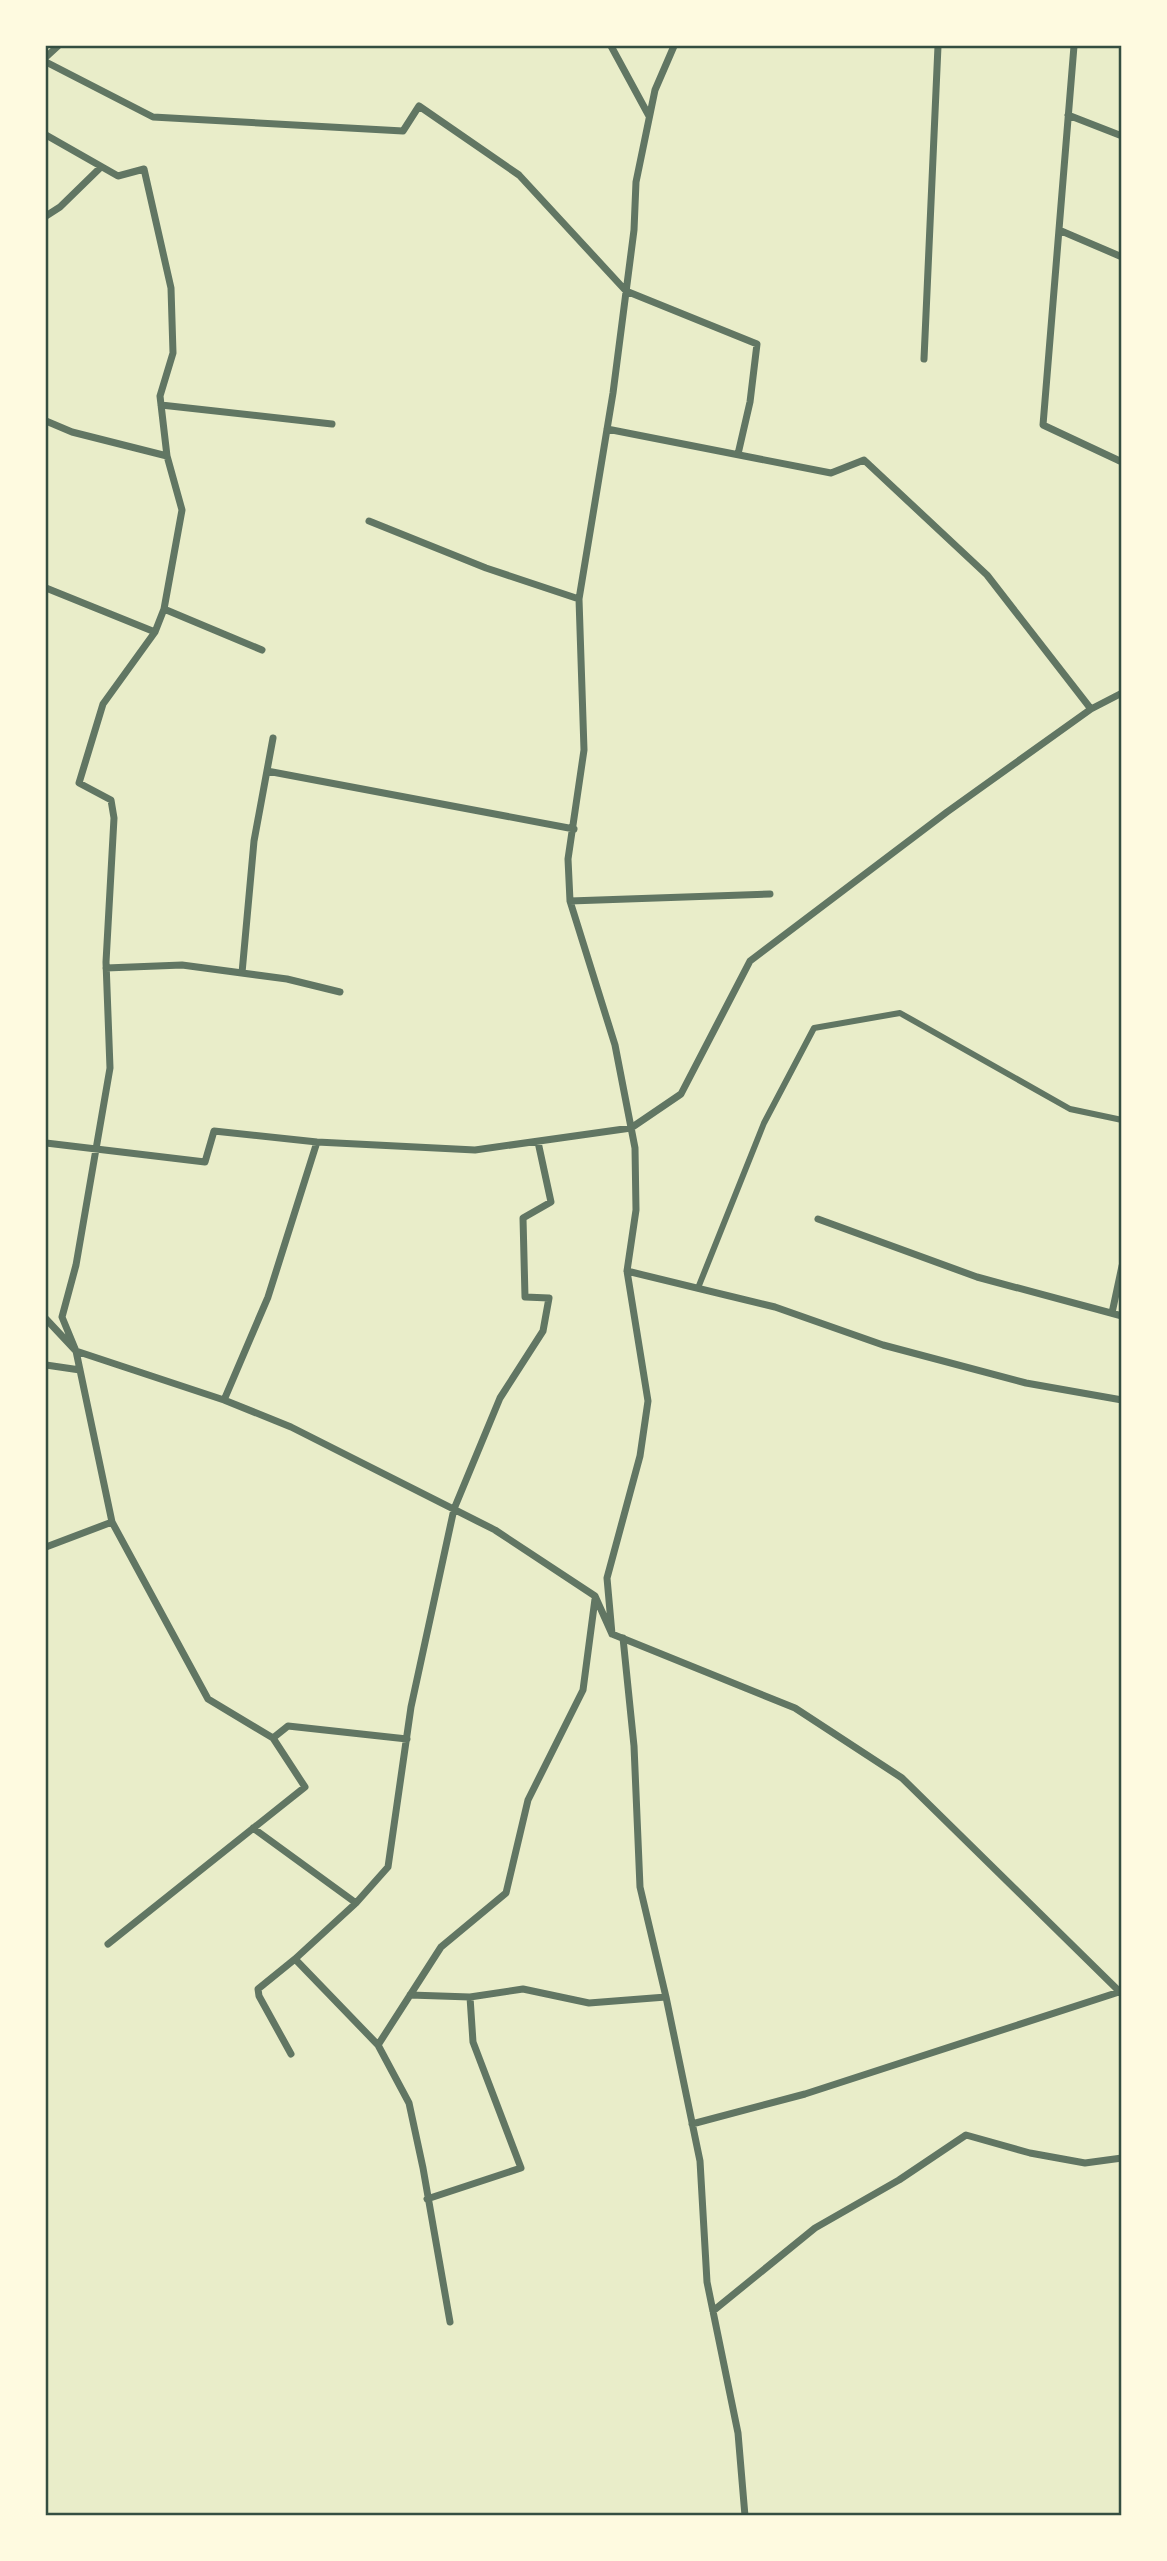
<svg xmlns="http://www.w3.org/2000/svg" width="1167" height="2561" font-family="'IBM Plex Sans',sans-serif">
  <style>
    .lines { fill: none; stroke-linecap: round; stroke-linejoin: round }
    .pedestrian { stroke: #617663; stroke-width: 6 }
    .minor { stroke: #617663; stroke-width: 7 }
    .neatline { fill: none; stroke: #344e41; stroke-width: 2.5 }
  </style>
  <rect width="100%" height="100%" fill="#e9edc9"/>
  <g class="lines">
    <!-- pedestrian -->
    <path class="pedestrian" d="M 698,1288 L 764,1123 L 814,1028 L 900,1013 L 1070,1109 L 1122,1120"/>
    <!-- minor -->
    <path class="minor" d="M 611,46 L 649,116
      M 1074,46 L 1043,425 L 1122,462
      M 46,57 L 58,46
      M 46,62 L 153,117 L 403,131 L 419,106 L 519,175 L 626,291 L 757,344 L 750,402 L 738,454
      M 1068,115 L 1122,136
      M 46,135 L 118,176 L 144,169 L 171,288 L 173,353 L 160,396 L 167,456 L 182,510 L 164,609 L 155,632
      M 46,216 L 60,207 L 101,167
      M 1059,230 L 1122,257
      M 924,359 L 938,46
      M 161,405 L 332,424
      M 46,421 L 72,432 L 167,456
      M 607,429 L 831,473 L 864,460 L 987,575 L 1091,709 L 1122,693
      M 369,521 L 486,568 L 579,599
      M 46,588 L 155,632 L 103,704 L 79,783 L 111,800 L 114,818 L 106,962 L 110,1068 L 76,1265 L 62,1317 L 76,1351 L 112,1522 L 46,1547
      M 164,609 L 262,650
      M 267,771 L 574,829
      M 570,901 L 770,894
      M 106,968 L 182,965 L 287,979 L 340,992
      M 242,973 L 254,841 L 273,738
      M 46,1143 L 205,1162 L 214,1131 L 317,1142 L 475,1150 L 631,1128 L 681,1094 L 750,961 L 947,812 L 1091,709
      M 818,1219 L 977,1277 L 1122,1316
      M 627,1271 L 775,1307 L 883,1345 L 1026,1383 L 1122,1400
      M 1112,1313 L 1122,1266
      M 46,1319 L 76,1351 L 224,1400 L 291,1427 L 495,1530 L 595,1596 L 612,1634 L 795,1708 L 902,1778 L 1122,1994
      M 46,1365 L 80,1370
      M 224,1400 L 268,1297 L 317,1142
      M 612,1634 L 607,1578 L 640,1456 L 648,1401 L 627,1271 L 636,1210 L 635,1148 L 615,1045 L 570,901 L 568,859 L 584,750 L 579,599 L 613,393 L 634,230 L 636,182 L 655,90 L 674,46
      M 623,1638 L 634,1746 L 640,1887 L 666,1997
      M 273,1738 L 288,1726 L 407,1739
      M 253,1828 L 356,1903
      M 108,1944 L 305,1787 L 273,1738 L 208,1699 L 112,1522
      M 410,1995 L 470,1997 L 523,1989 L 589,2003 L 666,1997 L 700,2161 L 707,2282 L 738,2433 L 745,2516
      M 378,2045 L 295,1959 L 356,1903 L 388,1867 L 411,1707 L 454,1509 L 500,1398 L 543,1331 L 549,1298 L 525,1297 L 523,1218 L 551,1202 L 538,1142
      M 291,2054 L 259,1996 L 258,1989 L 295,1959
      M 692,2124 L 805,2094 L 1119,1992
      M 427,2199 L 521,2168 L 473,2042 L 470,1997
      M 713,2311 L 815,2228 L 899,2180 L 966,2135 L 1030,2153 L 1085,2163 L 1122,2158
      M 450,2322 L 423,2168 L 409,2103 L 378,2045 L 441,1947 L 506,1893 L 528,1800 L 583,1690 L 595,1599"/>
  </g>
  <!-- border -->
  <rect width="1167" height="2561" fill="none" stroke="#fefae0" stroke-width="94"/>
  <rect x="47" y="47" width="1073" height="2467" class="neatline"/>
</svg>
